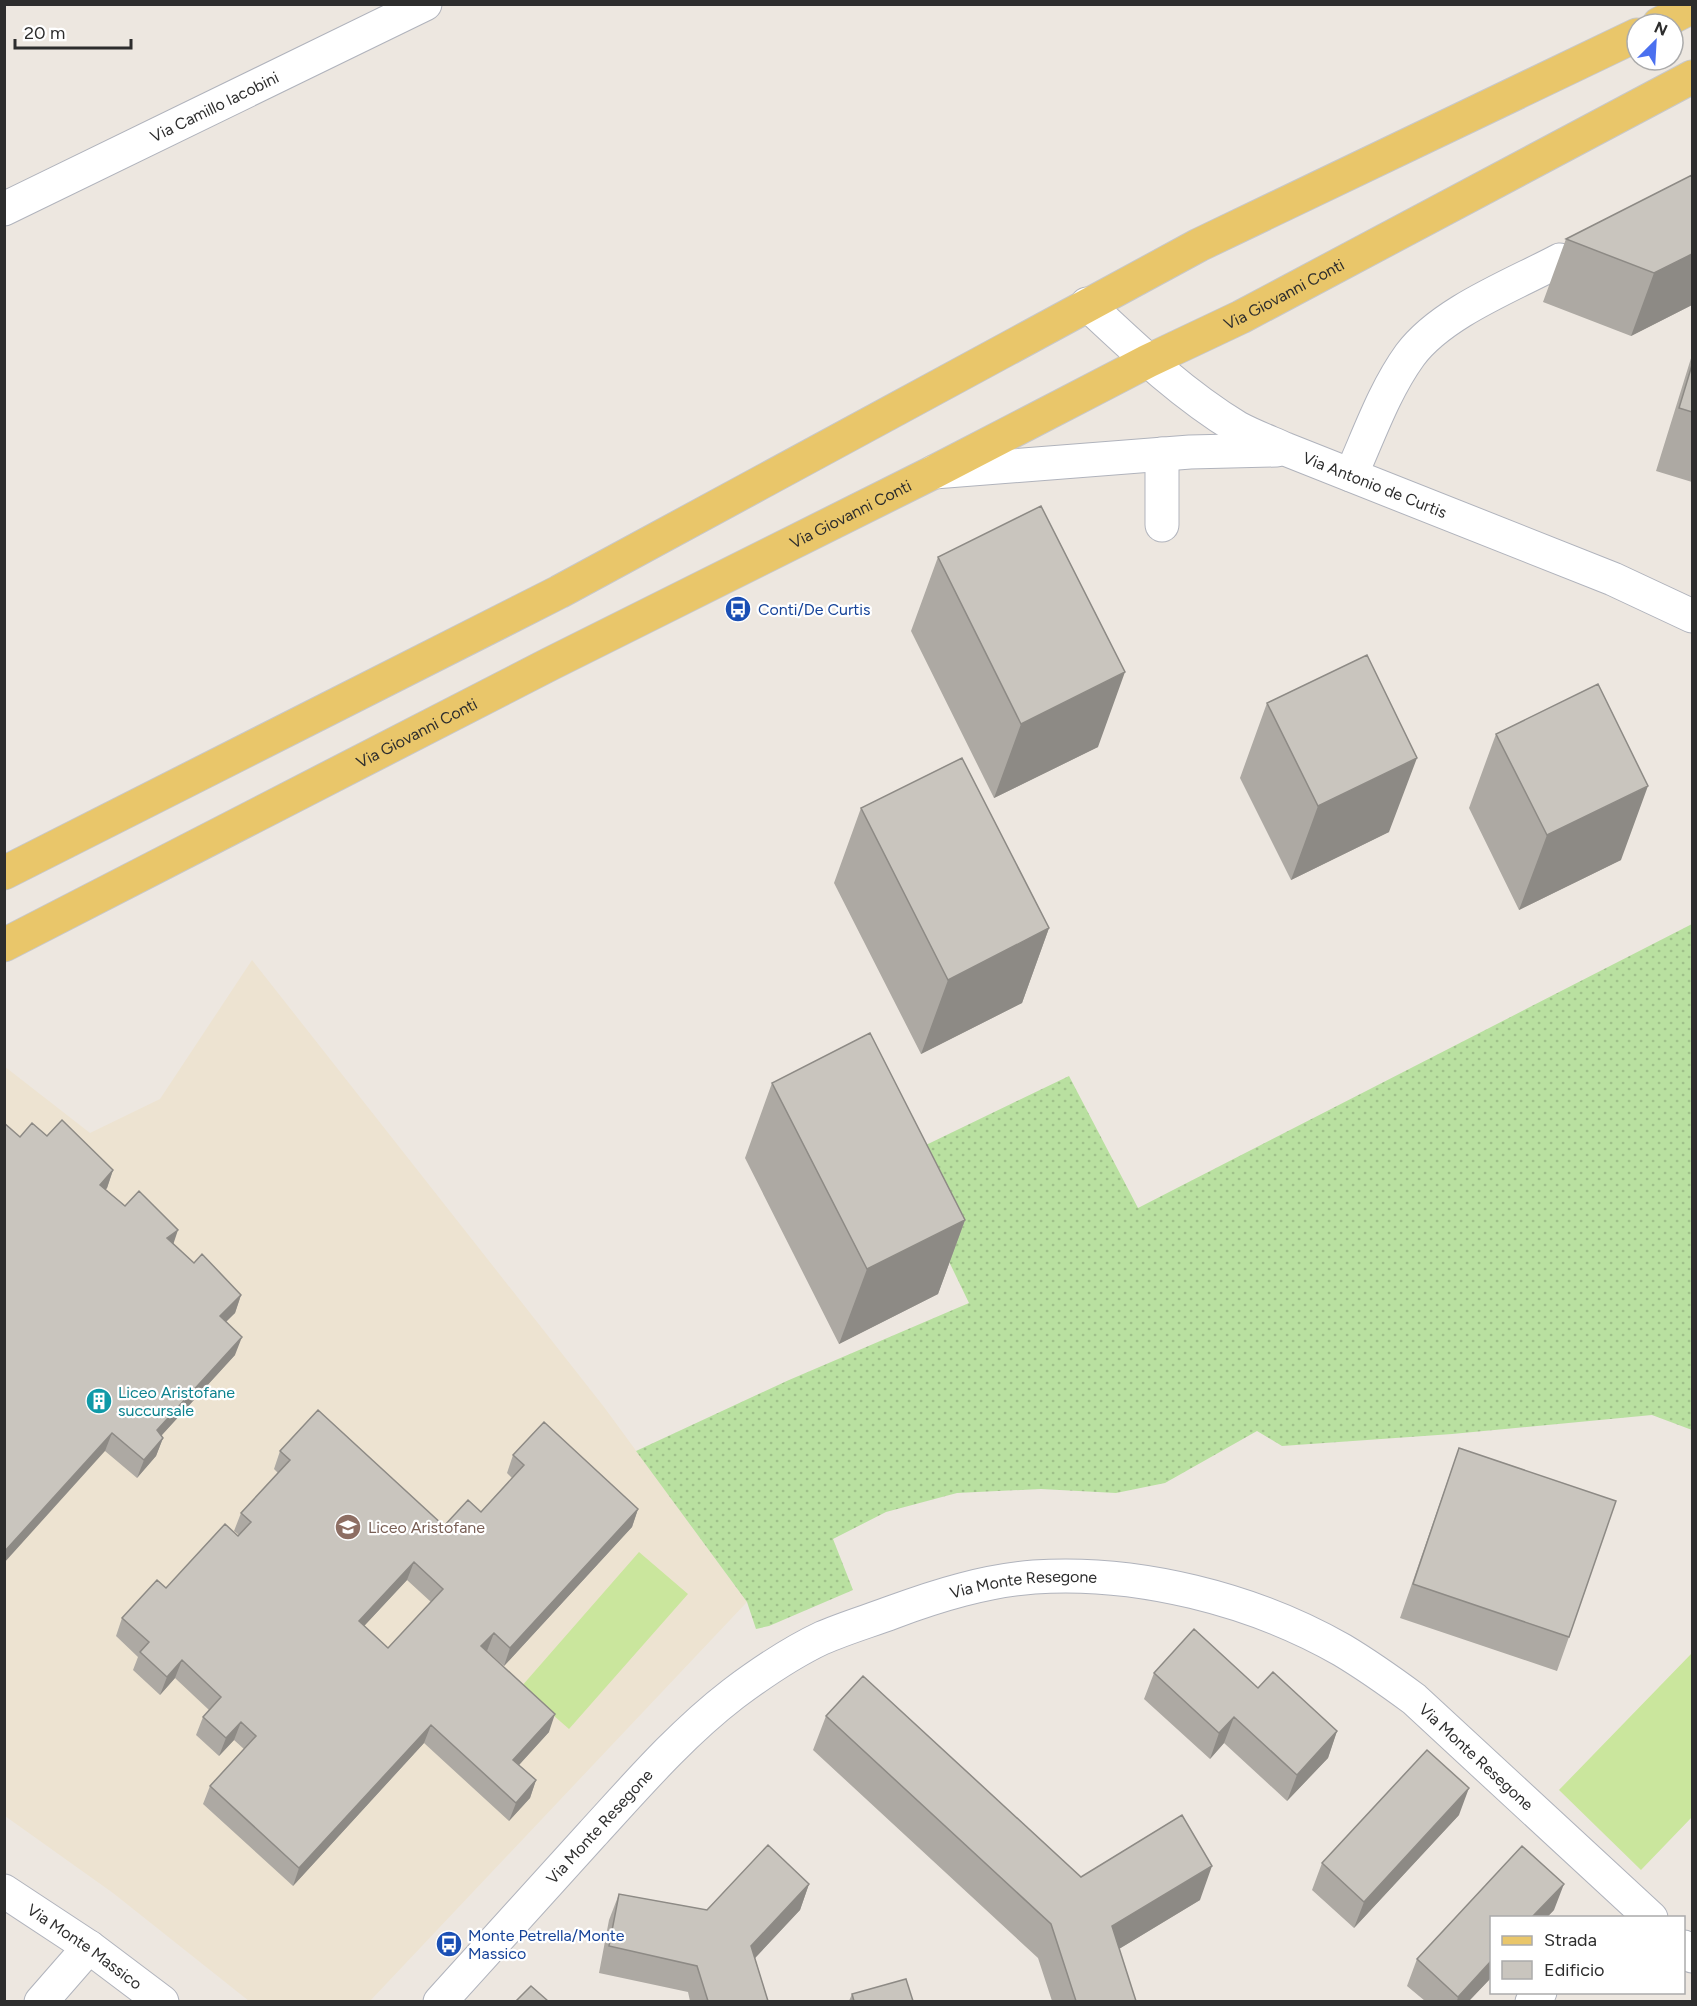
<svg xmlns="http://www.w3.org/2000/svg" width="1697" height="2006" font-family="Figtree,sans-serif">
  <style>
    .education { fill: #ede3d1 }
    .grass { fill: url(#grass-dots) }
    .pitch { fill: #cae69d }
    .lines { fill: none; stroke-linecap: round; stroke-linejoin: round }
    .minor-casing { stroke: #b0b3bc; stroke-width: 35 }
    .major-casing { stroke: #c8c8c8; stroke-width: 35 }
    .minor { stroke: #fff; stroke-width: 33 }
    .major { stroke: #e9c66a; stroke-width: 33 }
    .wall { fill: #ada9a3; fill-rule: evenodd }
    .shaded-wall { fill: #8d8a85 }
    .building { fill: #c9c5be; stroke: #8d8a85; stroke-width: 1.5; fill-rule: evenodd }
    .labels { text-anchor: middle; stroke-width: 4.5; stroke-linejoin: round; paint-order: stroke }
    .street-label { font-size: 16px; fill: #2d2d2d; stroke: #fff }
    .transit-label { font-size: 16px; fill: #164399; stroke: #fff; text-anchor: start }
    .culture-label { font-size: 16px; fill: #0d838f; stroke: #fff; text-anchor: start }
    .education-label { font-size: 16px; fill: #785e54; stroke: #fff; text-anchor: start }
  </style>
  <defs>
    <pattern id="grass-dots" width="8" height="8" patternUnits="userSpaceOnUse" patternTransform="scale(1.5)"><rect width="8" height="8" fill="#b9e0a0"/><path d="M2 2h.1M6 6h.1" fill="none" stroke="#9fc08a" stroke-width="1.8" stroke-linecap="round"/></pattern>
  </defs>
  <rect width="100%" height="100%" fill="#ede7e0"/>
  <!-- education -->
  <path class="education" d="M 252,960 L 604,1407 L 747,1602 L 370,2001 L 249,2001 L 113,1893 L 5,1816 L 4,1066 L 90,1133 L 160,1099 Z"/>
  <!-- grass -->
  <path class="grass" d="M 1692,924 L 1692,1430 L 1652,1415 L 1452,1434 L 1282,1446 L 1257,1431 L 1165,1483 L 1116,1493 L 1041,1489 L 957,1493 L 886,1512 L 833,1539 L 853,1590 L 769,1626 L 756,1629 L 747,1602 L 636,1451 L 789,1380 L 969,1303 L 899,1158 L 1069,1076 L 1138,1208 Z"/>
  <!-- pitch -->
  <path class="pitch" d="M 639,1552 L 688,1594 L 569,1729 L 521,1687 Z
    M 1692,1653 L 1692,1817 L 1641,1870 L 1559,1790 Z"/>
  <g class="lines">
    <defs>
      <g id="minor">
        <path id="s1" d="M 4,209 L 425,4"/>
        <path id="s2" d="M 1087,304 C 1135,349 1182,394 1238,428 C 1253,436 1269,442 1285,449 L 1613,579 L 1692,616"/>
        <path d="M 1162,454 L 1162,525"/>
        <path d="M 934,472 L 1190,452 L 1277,450"/>
        <path d="M 1351,475 C 1369,435 1384,391 1410,355 C 1442,312 1513,285 1560,260"/>
        <path id="s3" d="M 4,1891 L 89,1947 L 162,2002"/>
        <path d="M 1684,1947 L 1692,1956"/>
        <path d="M 41,2002 L 89,1947"/>
        <path id="s4" d="M 440,2002 C 491,1945 542,1889 593,1833 C 637,1785 681,1734 733,1694 C 761,1673 790,1653 822,1638 C 845,1628 869,1621 893,1612 C 939,1595 985,1581 1034,1577 C 1137,1570 1253,1599 1342,1650 C 1367,1665 1391,1682 1414,1699 L 1651,1918"/>
        <path d="M 1532,2002 L 1540,1992"/>
      </g>
      <g id="major">
        <path d="M 1659,24 L 1692,7"/>
        <path d="M 4,873 L 559,592 L 1199,245 L 1637,35"/>
        <path id="s5" d="M 4,945 L 550,664 L 934,472 L 1148,361 L 1241,317 L 1692,77"/>
      </g>
    </defs>
    <!-- minor casing -->
    <use href="#minor" class="minor-casing"/>
    <!-- major casing -->
    <use href="#major" class="major-casing"/>
    <!-- minor -->
    <use href="#minor" class="minor"/>
    <!-- major -->
    <use href="#major" class="major"/>
  </g>
  <!-- wall -->
  <path class="wall" d="M 1692,175 L 1692,305 L 1631,336 L 1543,302 L 1566,239 Z
    M 1692,355 L 1692,482 L 1656,471 Z
    M 938,557 L 1098,747 L 994,798 L 911,631 Z
    M 1267,703 L 1389,832 L 1291,880 L 1240,778 Z
    M 1496,734 L 1621,860 L 1519,910 L 1469,808 Z
    M 861,808 L 1049,928 L 1022,1003 L 921,1054 L 834,883 Z
    M 772,1083 L 965,1220 L 938,1294 L 839,1344 L 745,1158 Z
    M 47,1136 L 113,1170 L 107,1188 L 105,1190 L 173,1244 L 194,1263 L 241,1295 L 235,1313 L 226,1322 L 235,1355 L 161,1436 L 163,1438 L 156,1456 L 137,1478 L 105,1451 L 20,1137 Z
    M 1459,1448 L 1569,1637 L 1557,1671 L 1400,1618 Z
    M 280,1451 L 444,1526 L 481,1512 L 512,1478 L 507,1473 L 513,1455 L 638,1509 L 632,1527 L 504,1666 L 487,1651 L 549,1732 L 519,1765 L 536,1780 L 530,1798 L 509,1821 L 424,1743 L 293,1886 L 203,1804 L 210,1786 L 244,1749 L 234,1740 L 219,1756 L 196,1735 L 203,1717 L 209,1710 L 175,1678 L 160,1695 L 133,1670 L 138,1657 L 116,1636 L 122,1618 L 166,1588 L 238,1536 L 239,1535 L 234,1531 L 241,1513 L 278,1473 L 274,1469 ZM 407,1580 L 431,1602 L 388,1648 L 364,1626 Z
    M 1154,1673 L 1258,1688 L 1337,1731 L 1328,1758 L 1287,1801 L 1224,1743 L 1210,1759 L 1144,1699 Z
    M 826,1716 L 1081,1877 L 1200,1900 L 1119,1949 L 1136,2001 L 1052,2001 L 1038,1958 L 813,1750 Z
    M 1459,1815 L 1354,1928 L 1312,1890 L 1322,1863 Z
    M 809,1884 L 800,1910 L 755,1958 L 768,2001 L 690,2001 L 688,1992 L 599,1973 L 609,1920 L 619,1894 L 707,1910 Z
    M 1554,1910 L 1469,2001 L 1425,2001 L 1407,1986 L 1417,1959 Z
    M 852,1994 L 913,2001 L 849,2001 Z"/>
  <!-- shaded-wall -->
  <path class="shaded-wall" d="M 1692,254 L 1692,305 L 1631,336 L 1654,273 Z
    M 1125,672 L 1098,747 L 994,798 L 1021,724 Z
    M 1417,758 L 1389,832 L 1291,880 L 1318,806 Z
    M 1648,786 L 1621,860 L 1519,910 L 1547,835 Z
    M 1049,928 L 1022,1003 L 921,1054 L 948,980 Z
    M 113,1170 L 107,1188 L 93,1203 L 100,1185 Z
    M 965,1220 L 938,1294 L 839,1344 L 867,1269 Z
    M 178,1230 L 172,1248 L 167,1238 Z
    M 241,1295 L 235,1313 L 213,1334 L 220,1316 Z
    M 242,1337 L 235,1355 L 150,1448 L 157,1430 Z
    M 112,1433 L 105,1451 L 4,1563 L 4,1552 Z
    M 163,1438 L 156,1456 L 137,1478 L 144,1460 Z
    M 638,1509 L 632,1527 L 504,1666 L 510,1648 Z
    M 414,1562 L 407,1580 L 352,1639 L 359,1621 Z
    M 494,1633 L 487,1651 L 475,1664 L 481,1646 Z
    M 182,1660 L 175,1678 L 160,1695 L 167,1677 Z
    M 555,1714 L 549,1732 L 507,1778 L 513,1760 Z
    M 1234,1717 L 1224,1743 L 1210,1759 L 1219,1733 Z
    M 241,1722 L 234,1740 L 219,1756 L 226,1738 Z
    M 431,1725 L 424,1743 L 293,1886 L 299,1868 Z
    M 1337,1731 L 1328,1758 L 1287,1801 L 1297,1775 Z
    M 536,1780 L 530,1798 L 509,1821 L 516,1803 Z
    M 1469,1788 L 1459,1815 L 1354,1928 L 1364,1902 Z
    M 1212,1866 L 1200,1900 L 1099,1961 L 1112,1926 Z
    M 809,1884 L 800,1910 L 741,1973 L 751,1946 Z
    M 1564,1884 L 1554,1910 L 1547,1917 L 1532,1917 Z
    M 1491,1961 L 1491,1978 L 1469,2001 L 1457,2001 L 1458,1997 Z"/>
  <!-- building -->
  <path class="building" d="M 1692,175 L 1692,254 L 1654,273 L 1566,239 Z
    M 1692,365 L 1692,412 L 1679,408 Z
    M 1041,506 L 1125,672 L 1021,724 L 938,557 Z
    M 1367,655 L 1417,758 L 1318,806 L 1267,703 Z
    M 1598,684 L 1648,786 L 1547,835 L 1496,734 Z
    M 962,758 L 1049,928 L 948,980 L 861,808 Z
    M 870,1033 L 965,1220 L 867,1269 L 772,1083 Z
    M 62,1120 L 113,1170 L 100,1185 L 125,1206 L 139,1191 L 178,1230 L 167,1238 L 194,1263 L 202,1254 L 241,1295 L 220,1316 L 242,1337 L 157,1430 L 163,1438 L 144,1460 L 112,1433 L 4,1552 L 4,1123 L 20,1137 L 32,1123 L 47,1136 Z
    M 318,1410 L 444,1526 L 468,1500 L 481,1512 L 524,1465 L 513,1455 L 544,1422 L 638,1509 L 510,1648 L 494,1633 L 481,1646 L 555,1714 L 513,1760 L 536,1780 L 516,1803 L 431,1725 L 299,1868 L 210,1786 L 256,1736 L 241,1722 L 226,1738 L 203,1717 L 221,1697 L 182,1660 L 167,1677 L 140,1652 L 149,1642 L 122,1618 L 157,1580 L 166,1588 L 225,1524 L 238,1536 L 251,1522 L 241,1513 L 290,1460 L 280,1451 ZM 414,1562 L 443,1589 L 388,1648 L 359,1621 Z
    M 1459,1448 L 1616,1501 L 1569,1637 L 1413,1584 Z
    M 1194,1629 L 1258,1688 L 1273,1672 L 1337,1731 L 1297,1775 L 1234,1717 L 1219,1733 L 1154,1673 Z
    M 863,1676 L 1081,1877 L 1182,1815 L 1212,1866 L 1112,1926 L 1136,2001 L 1076,2001 L 1051,1924 L 826,1716 Z
    M 1427,1750 L 1469,1788 L 1364,1902 L 1322,1863 Z
    M 768,1845 L 809,1884 L 751,1946 L 768,2001 L 708,2001 L 697,1966 L 609,1946 L 619,1894 L 707,1910 Z
    M 1522,1846 L 1564,1884 L 1532,1917 L 1491,1917 L 1491,1961 L 1458,1997 L 1417,1959 Z
    M 906,1979 L 913,2001 L 854,2001 L 852,1994 Z
    M 531,1986 L 548,2001 L 516,2001 Z"/>
  <!-- icons -->
  <defs>
    <symbol id="bus-disc" viewBox="-11 -11 22 22"><circle r="9.5" fill="#1a4fb4" stroke="#fff"/><path d="M-5-6H5V4H4V6H2V4H-2V6H-4V4H-5ZM-3.5-4V0h7V-4ZM-3.5 1.2v1.5H-2V1.2ZM2 1.2v1.5H3.5V1.2Z" fill="#fff"/></symbol>
    <symbol id="building-disc" viewBox="-11 -11 22 22"><circle r="9.5" fill="#0f9aa8" stroke="#fff"/><path d="M-4-6H4V6H1V3H-1V6H-4ZM-2.5-4.3h1.7v1.8h-1.7ZM.8-4.3h1.7v1.8H.8ZM-2.5-1h1.7V.8h-1.7ZM.8-1h1.7V.8H.8Z" fill="#fff"/></symbol>
    <symbol id="school-disc" viewBox="-11 -11 22 22"><circle r="9.5" fill="#8d6e63" stroke="#fff"/><path d="M0-5L7-2L0 1L-7-2ZM-4 1L0 2.5L4 1V4Q0 6-4 4Z" fill="#fff"/></symbol>
  </defs>
  <g fill-rule="evenodd">
    <use href="#bus-disc" x="723" y="594" width="30" height="30"/>
    <use href="#building-disc" x="84" y="1386" width="30" height="30"/>
    <use href="#school-disc" x="333" y="1512" width="30" height="30"/>
    <use href="#bus-disc" x="434" y="1929" width="30" height="30"/>
  </g>
  <g class="labels">
    <!-- street labels -->
    <g class="street-label">
      <text dy="6" stroke="none"><textPath href="#s1" startOffset="234">Via Camillo Iacobini</textPath></text>
      <text dy="6" stroke="none"><textPath href="#s5" startOffset="1436">Via Giovanni Conti</textPath></text>
      <text dy="6" stroke="none"><textPath href="#s2" startOffset="344">Via Antonio de Curtis</textPath></text>
      <text dy="6" stroke="none"><textPath href="#s5" startOffset="950">Via Giovanni Conti</textPath></text>
      <text dy="6" stroke="none"><textPath href="#s5" startOffset="464">Via Giovanni Conti</textPath></text>
      <text dy="6" stroke="none"><textPath href="#s4" startOffset="741">Via Monte Resegone</textPath></text>
      <text dy="6" stroke="none"><textPath href="#s4" startOffset="1245">Via Monte Resegone</textPath></text>
      <text dy="6" stroke="none"><textPath href="#s4" startOffset="237">Via Monte Resegone</textPath></text>
      <text dy="6" stroke="none"><textPath href="#s3" startOffset="98">Via Monte Massico</textPath></text>
    </g>
    <!-- transit labels -->
    <g class="transit-label">
      <text x="758" y="615">Conti/De Curtis</text>
      <text x="468" y="1941">Monte Petrella/Monte<tspan x="468" dy="18">Massico</tspan></text>
    </g>
    <!-- culture labels -->
    <g class="culture-label">
      <text x="118" y="1398">Liceo Aristofane<tspan x="118" dy="18">succursale</tspan></text>
    </g>
    <!-- education labels -->
    <g class="education-label">
      <text x="368" y="1533">Liceo Aristofane</text>
    </g>
  </g>
  <!-- border -->
  <rect width="1697" height="2006" fill="none" stroke="#2d2d2d" stroke-width="12"/>
  <!-- legend -->
  <rect x="1490" y="1916" width="195" height="78" fill="#ffffff" stroke="#ababab" stroke-width="1.5"/>
  <rect x="1502" y="1936" width="30" height="9" fill="#e9c66a" stroke="#ababab" stroke-width="1.5"/>
  <text x="1544" y="1946" font-size="18" fill="#2d2d2d">Strada</text>
  <rect x="1502" y="1961" width="30" height="18" fill="#c9c5be" stroke="#ababab" stroke-width="1.5"/>
  <text x="1544" y="1976" font-size="18" fill="#2d2d2d">Edificio</text>
  <!-- north arrow -->
  <g transform="translate(1655 42) rotate(24)"><circle r="28" fill="#ffffff" stroke="#ababab" stroke-width="1.5"/>
  <path d="M0-4.5L10 22L0 15L-10 22Z" fill="#4b70ef"/>
  <text y="-9" font-size="16" font-weight="bold" text-anchor="middle" fill="#2d2d2d">N</text>
  </g>
  <!-- scale -->
  <path d="M15 39v9h116v-9" fill="none" stroke="#2d2d2d" stroke-width="3"/>
  <text x="24" y="39" font-size="18" fill="#2d2d2d" stroke="#ffffff" stroke-width="4.5" paint-order="stroke">20 m</text>
</svg>
